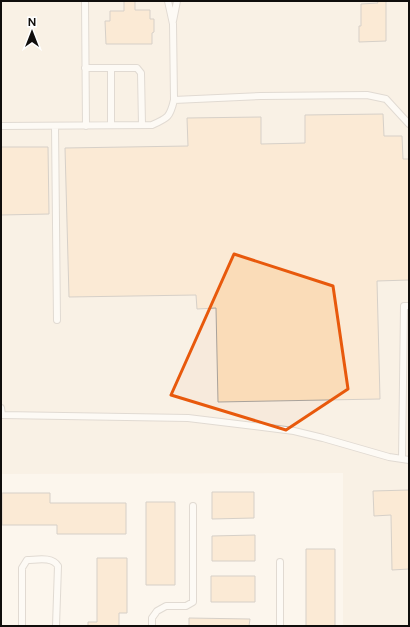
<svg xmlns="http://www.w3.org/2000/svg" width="410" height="627" font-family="Figtree,sans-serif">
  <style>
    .built { fill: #f7eadc }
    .building { fill: #fadcb8; stroke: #a9a29b }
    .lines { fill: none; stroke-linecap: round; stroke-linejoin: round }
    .service-casing { stroke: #c0b9b2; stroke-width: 8 }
    .service { stroke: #fff; stroke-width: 6 }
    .marked { fill: none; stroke: #e8590c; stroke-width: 3; stroke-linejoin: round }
  </style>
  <rect width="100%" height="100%" fill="#fcf5ed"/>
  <!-- built -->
  <path class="built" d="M 1,1 L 409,1 L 409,626 L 343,626 L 343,473 L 1,474 Z"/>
  <!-- building -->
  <path class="building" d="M 124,1 L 135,1 L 135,10 L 150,10 L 150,19 L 154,19 L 154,32 L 152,33 L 152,44 L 106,44 L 105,21 L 110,21 L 110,11 L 124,11 Z
    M 377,1 L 386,1 L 386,41 L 359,42 L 359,26 L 361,26 L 361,4 L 378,3 Z
    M 383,114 L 384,136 L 402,136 L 403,159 L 409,159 L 409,280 L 377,281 L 380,399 L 218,402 L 216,308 L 197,309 L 196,295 L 69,297 L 65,148 L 188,146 L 187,118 L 261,117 L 261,144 L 305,143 L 305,115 Z
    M 1,147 L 48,147 L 49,214 L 1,215 Z
    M 409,490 L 409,569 L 392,570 L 391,515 L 374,516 L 373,491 Z
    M 212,492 L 254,492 L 254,518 L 212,519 Z
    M 2,493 L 50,493 L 50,503 L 126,503 L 126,534 L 57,534 L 57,525 L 2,525 Z
    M 146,502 L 175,502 L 175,585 L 146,585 Z
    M 255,535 L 255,561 L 212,561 L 212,536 Z
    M 306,549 L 335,549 L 335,626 L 306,626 Z
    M 97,558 L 127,558 L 127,613 L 119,613 L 119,626 L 88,626 L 88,622 L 97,622 Z
    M 211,576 L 255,576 L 255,602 L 211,602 Z
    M 189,618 L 250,619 L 249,626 L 189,626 Z"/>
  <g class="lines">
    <defs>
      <path id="service" d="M 85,1 L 86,126
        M 173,21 L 177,1
        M 85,68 L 137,68 L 141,73 L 142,125
        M 111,68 L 111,125
        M 174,100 L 261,96 L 367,95 L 386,99 L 409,124
        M 1,126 L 152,125 C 168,118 170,117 174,100 L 173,24 L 168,1
        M 55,126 L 57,320
        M 1,408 L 2,415 L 188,418 L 294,431 L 323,438 L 389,457 L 409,460
        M 402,459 L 404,306 L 409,306
        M 22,626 L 22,568 L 27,560 C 36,560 52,556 58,566 L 56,626
        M 152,626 L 152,618 L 157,611 L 166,606 L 186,606 L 193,602 L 193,506
        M 280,626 L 280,562"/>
    </defs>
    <!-- service casing -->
    <use href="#service" class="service-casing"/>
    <!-- service -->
    <use href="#service" class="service"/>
  </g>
  <!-- marked area -->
  <path d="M0 0H410V627H0ZM 234,254 L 333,286 L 348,389 L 286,430 L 171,395 Z" fill="#fcf5ed" fill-opacity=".55" fill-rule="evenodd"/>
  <path class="marked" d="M 234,254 L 333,286 L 348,389 L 286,430 L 171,395 Z"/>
  <!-- border -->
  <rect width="410" height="627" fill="none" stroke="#100e0c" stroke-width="4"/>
  <!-- north arrow -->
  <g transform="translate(32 32)" stroke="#ffffff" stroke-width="3" paint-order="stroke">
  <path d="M0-3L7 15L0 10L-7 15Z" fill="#100e0c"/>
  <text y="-6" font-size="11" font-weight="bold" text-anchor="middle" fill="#100e0c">N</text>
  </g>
</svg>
